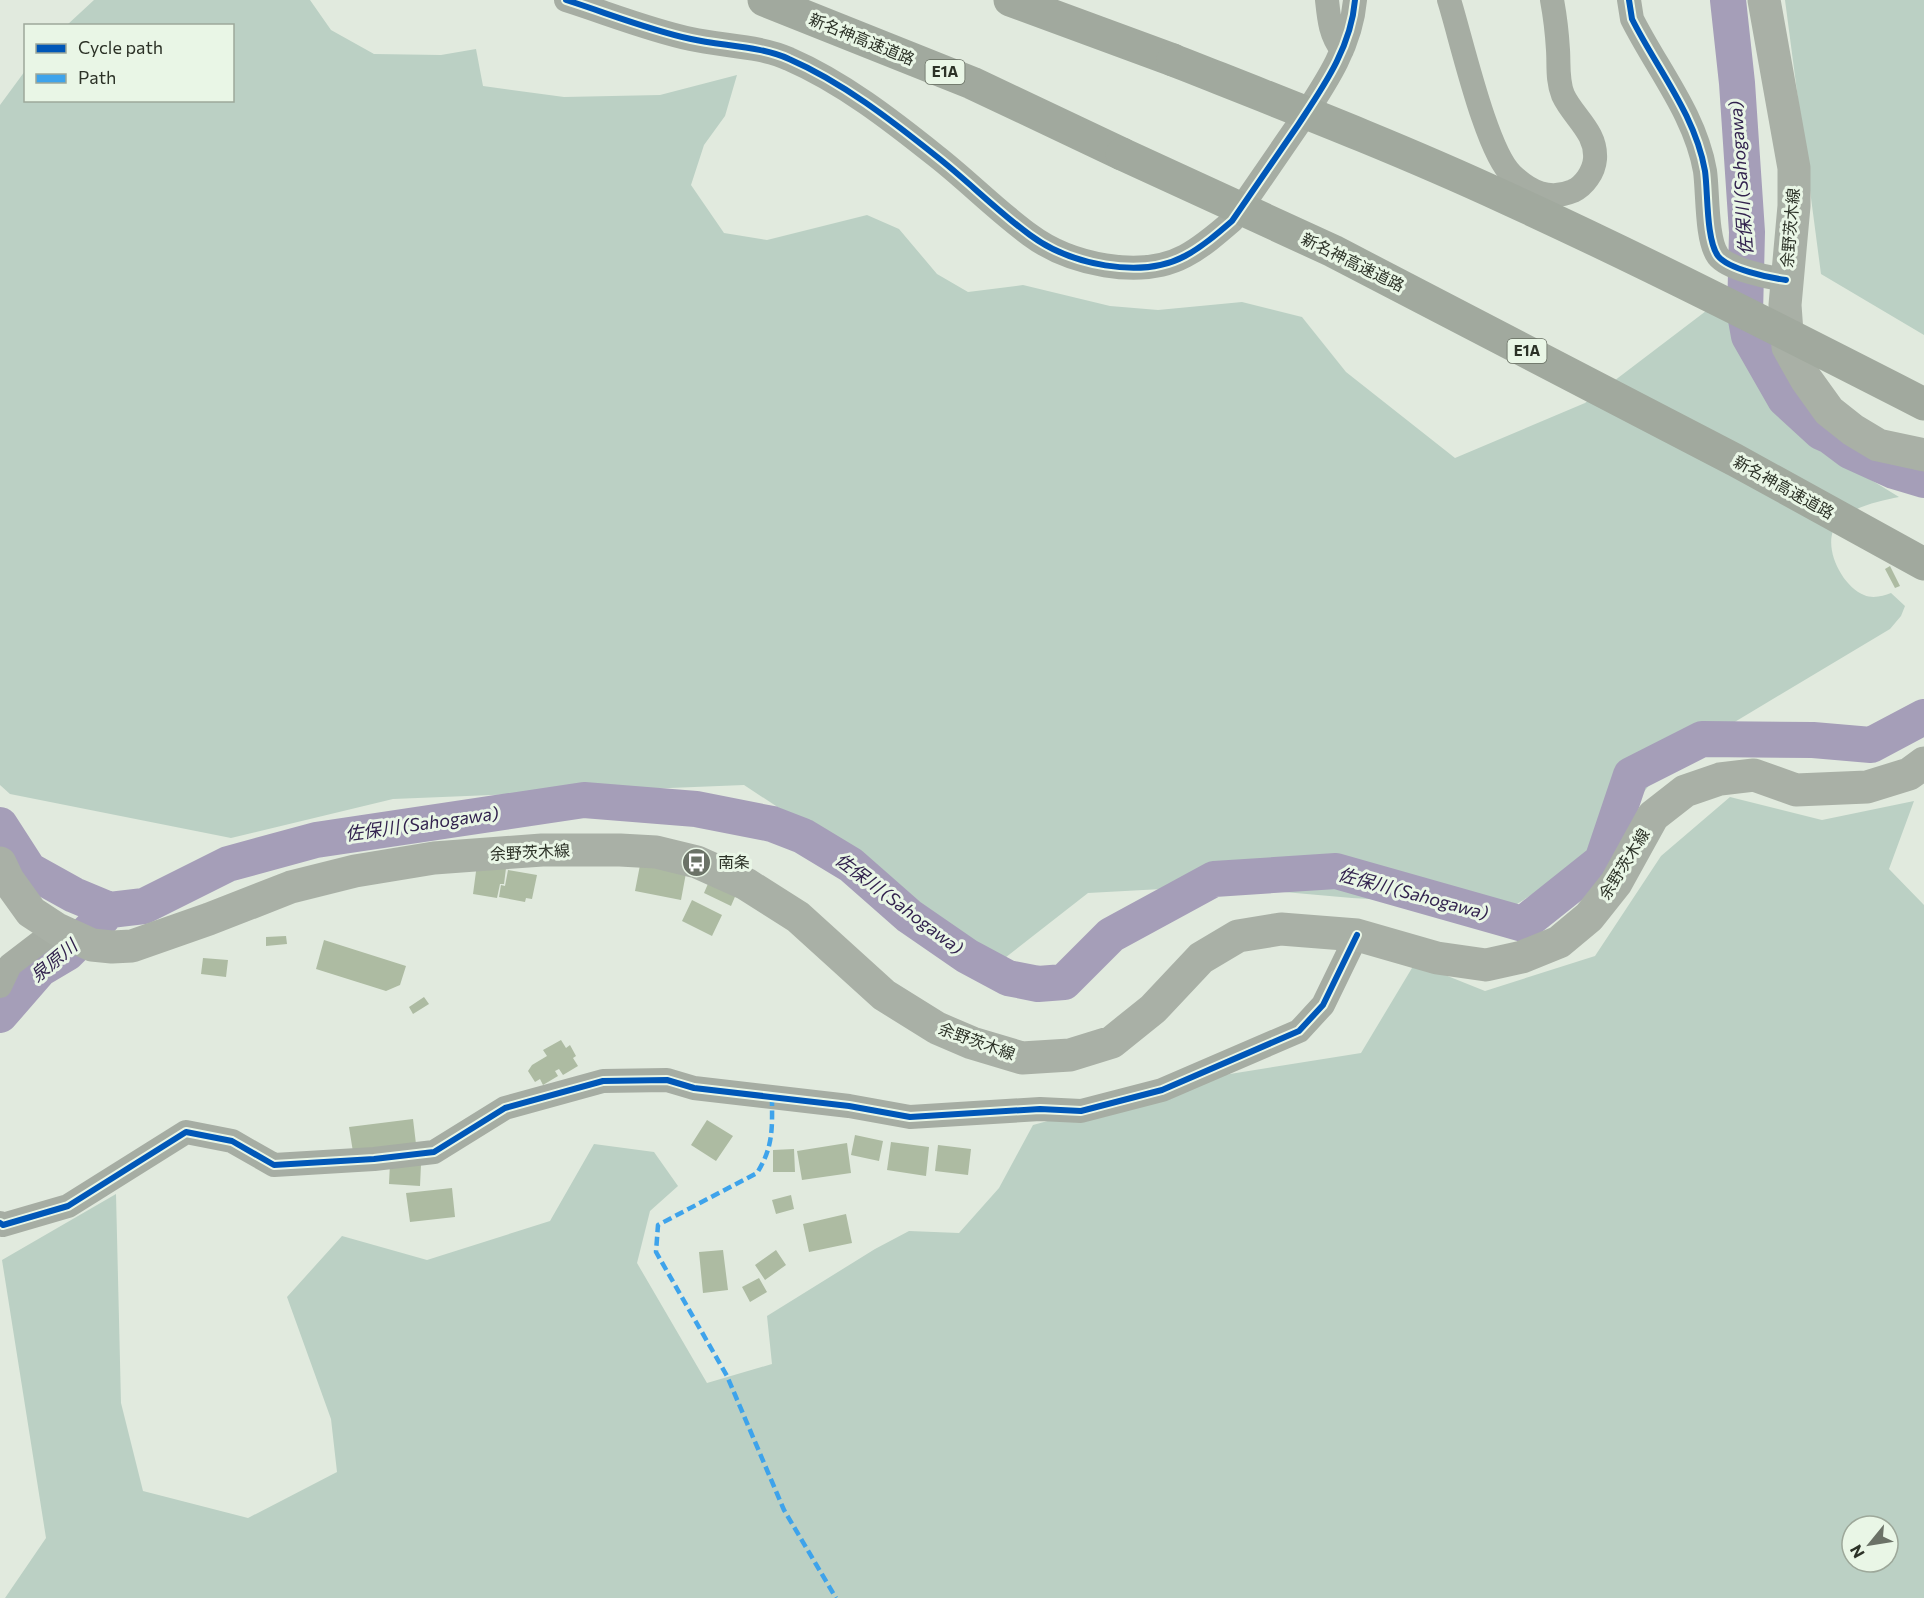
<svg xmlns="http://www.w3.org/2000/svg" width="1924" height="1598" font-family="Commissioner,'Noto Sans JP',sans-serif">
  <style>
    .green { fill: #bbd0c4; fill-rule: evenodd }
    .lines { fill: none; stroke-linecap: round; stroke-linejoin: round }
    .river { stroke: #a59eb8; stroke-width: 36 }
    .building { fill: #adbba2 }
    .minor { stroke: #a6ada3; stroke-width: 24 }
    .secondary { stroke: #a9b0a6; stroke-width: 33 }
    .motorway { stroke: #a1a99e; stroke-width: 33 }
    .motorway-bridge { stroke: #a1a99e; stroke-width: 33 }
    .quiet { stroke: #3ea3eb; stroke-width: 4.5; stroke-dasharray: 9 4.5; stroke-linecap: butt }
    .cycleway-casing { stroke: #e9f6e6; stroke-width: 10 }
    .cycleway { stroke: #0057b8; stroke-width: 6 }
    .labels { text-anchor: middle; stroke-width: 6; stroke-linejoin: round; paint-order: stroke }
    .shield { fill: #e9f6e6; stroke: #656d60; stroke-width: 1.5 }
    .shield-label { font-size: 15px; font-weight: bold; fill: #2c3227 }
    .street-label { font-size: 16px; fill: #2c3227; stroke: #e9f6e6 }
    .poi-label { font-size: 16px; fill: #2c3227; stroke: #e9f6e6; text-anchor: start }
    .water-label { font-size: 18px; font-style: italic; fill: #32224e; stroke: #e9f6e6 }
  </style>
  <rect width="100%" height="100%" fill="#e1eade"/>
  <!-- green -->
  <path class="green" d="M 94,0 L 310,0 L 331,30 L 374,54 L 441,55 L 476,49 L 483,86 L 564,97 L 660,95 L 737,75 L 725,116 L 704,145 L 691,185 L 724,233 L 767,240 L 867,215 L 899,229 L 937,274 L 968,292 L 1023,285 L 1110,306 L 1158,310 L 1242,302 L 1302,317 L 1346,372 L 1455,458 L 1585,403 L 1706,311 L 1726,290 L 1740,290 L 1740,348 L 1767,399 L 1803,438 L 1899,497 C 1880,501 1854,506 1839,521 C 1819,542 1841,586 1864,595 C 1873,599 1883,596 1891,593 L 1905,606 L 1901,616 L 1890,629 L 1733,723 L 1651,783 L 1590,859 L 1512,907 L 1352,898 L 1217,886 L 1088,893 L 1001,961 L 887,879 L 744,785 L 393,799 L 231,838 L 10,794 L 0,785 L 0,105 L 25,71 L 26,100 L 232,100 L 232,26 L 67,25 Z
    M 1785,0 L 1924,0 L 1924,335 L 1821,274 Z
    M 1730,797 L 1822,820 L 1914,801 L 1889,869 L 1924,905 L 1924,1598 L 5,1598 L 46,1538 L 2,1260 L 116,1194 L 121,1403 L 143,1491 L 248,1518 L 337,1472 L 331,1419 L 287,1297 L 342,1236 L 427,1260 L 550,1221 L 594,1144 L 654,1152 L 678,1186 L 650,1211 L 637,1263 L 707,1383 L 772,1364 L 767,1316 L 875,1249 L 909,1231 L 959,1233 L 999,1188 L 1033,1125 L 1205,1078 L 1361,1053 L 1415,963 L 1485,991 L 1595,956 L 1661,856 ZM 1852,1526 L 1888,1526 L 1888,1562 L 1852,1562 Z"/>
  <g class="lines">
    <!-- river -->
    <path class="river" d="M 1728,0 L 1737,83 L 1747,232 L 1745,314 L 1749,336 L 1785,399 L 1821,432 L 1830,436 L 1850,451 L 1894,471 L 1924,480
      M 0,825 L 29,870 L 74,895 L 110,910 L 144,906 L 228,864 L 316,840 L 584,800 L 696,809 L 772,824 L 803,836 L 851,865 L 909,916 L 967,956 L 1008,978 L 1038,984 L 1064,982 L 1111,935 L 1214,879 L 1336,871 L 1523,924 L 1602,861 L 1631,775 L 1702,739 L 1813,740 L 1871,745 L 1924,717
      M 0,1015 L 40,969 L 67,953 L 103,917"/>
  </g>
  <!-- building -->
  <path class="building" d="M 1890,566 L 1900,586 L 1895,588 L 1885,569 Z
    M 477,864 L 506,868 L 504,884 L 500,884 L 497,898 L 473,894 Z
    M 640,865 L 686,873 L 681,900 L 635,891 Z
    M 508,870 L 537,875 L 532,899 L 526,898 L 525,902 L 499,897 L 501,885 L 505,886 Z
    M 710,879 L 737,892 L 731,906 L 704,893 Z
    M 692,900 L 722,915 L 712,936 L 682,921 Z
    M 286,936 L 287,944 L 266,946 L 266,937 Z
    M 324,940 L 406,966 L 400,985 L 386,991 L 316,969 Z
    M 203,958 L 228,960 L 226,977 L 201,974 Z
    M 424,997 L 429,1004 L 413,1014 L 409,1007 Z
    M 561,1040 L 566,1048 L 570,1045 L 576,1056 L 573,1058 L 578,1066 L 563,1075 L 559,1069 L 555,1071 L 558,1076 L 543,1085 L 540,1079 L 535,1082 L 528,1071 L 532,1065 L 547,1056 L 543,1050 Z
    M 413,1119 L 416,1144 L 353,1152 L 349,1127 Z
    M 707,1120 L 733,1136 L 716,1161 L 691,1145 Z
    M 855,1135 L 883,1141 L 879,1161 L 851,1155 Z
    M 891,1142 L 929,1147 L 926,1176 L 887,1170 Z
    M 847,1143 L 851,1173 L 802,1180 L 797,1151 Z
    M 938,1145 L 971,1149 L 968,1175 L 935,1171 Z
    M 794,1149 L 795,1172 L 773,1172 L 773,1150 Z
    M 390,1163 L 421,1164 L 420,1186 L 389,1184 Z
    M 452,1188 L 455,1217 L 410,1222 L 406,1193 Z
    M 791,1195 L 794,1209 L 776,1214 L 772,1200 Z
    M 846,1214 L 852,1243 L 809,1252 L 803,1224 Z
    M 723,1250 L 728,1290 L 703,1293 L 699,1252 Z
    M 776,1250 L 786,1265 L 765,1280 L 755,1265 Z
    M 759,1278 L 767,1292 L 750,1302 L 742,1287 Z"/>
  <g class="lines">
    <!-- minor -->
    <path class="minor" d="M 566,0 C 607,13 649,30 691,39 C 722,46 761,46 789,59 C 842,82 891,120 936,156 C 968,181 997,211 1030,235 C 1069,264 1140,280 1185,256 C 1202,247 1217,234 1232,221 C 1254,189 1276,157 1298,125 C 1323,87 1351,48 1355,0
      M 1327,0 C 1329,19 1330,34 1342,50
      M 1449,0 C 1461,38 1486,151 1512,175 C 1530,192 1549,201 1573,191 C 1584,186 1594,172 1595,159 C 1597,132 1573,117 1563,95 C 1557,80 1559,65 1558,50 C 1557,33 1555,16 1552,0
      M 1629,0 L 1632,19 C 1657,69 1695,114 1705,171 C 1708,192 1706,240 1718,256 C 1728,269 1770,278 1786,280
      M 0,986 L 10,965 L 57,929
      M 0,1223 L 3,1225 L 68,1206 L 186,1132 L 232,1141 L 274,1165 L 374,1159 L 434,1152 L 505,1108 L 603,1081 L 667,1080 L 694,1088 L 849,1106 L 910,1117 L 1040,1109 L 1081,1111 L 1162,1090 L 1299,1031 L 1323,1005 L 1357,935"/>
    <!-- secondary -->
    <path class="secondary" d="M 1764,0 L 1794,168 L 1794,206 L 1785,305 L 1788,347 L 1806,379 L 1829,411 L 1853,430 L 1878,445 L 1924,455
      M 0,863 L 8,880 L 31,912 L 57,929 L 92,945 L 112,947 L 132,946 L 209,919 L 291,887 L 355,871 L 434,858 L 542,850 L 620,850 L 656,852 L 697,862 L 746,884 L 798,917 L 884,995 L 937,1028 L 972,1043 L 1022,1058 L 1070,1055 L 1112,1042 L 1153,1009 L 1201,958 L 1238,936 L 1281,929 L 1357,935 L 1437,958 L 1486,965 L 1522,957 L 1559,942 L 1589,917 L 1616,883 L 1653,816 L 1685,791 L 1720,779 L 1754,775 L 1796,790 L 1867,787 L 1909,774 L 1924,763"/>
    <!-- motorway -->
    <path class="motorway" d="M 764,0 L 972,83 L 1122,154
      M 1010,0 L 1173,60"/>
    <!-- motorway-bridge -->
    <path class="motorway-bridge" d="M 1173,60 C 1284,104 1396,147 1504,197 C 1646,262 1785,333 1924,404
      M 1122,154 L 1333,251 L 1735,460 L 1924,564"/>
    <!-- quiet -->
    <path class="quiet" d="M 772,1097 C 772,1127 774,1146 757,1173 L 658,1225 L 656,1252 L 727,1376 L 784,1510 L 836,1598"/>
    <defs>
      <path id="cycleway" d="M 566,0 C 607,13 649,30 691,39 C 722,46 761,46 789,59 C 842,82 891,120 936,156 C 968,181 997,211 1030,235 C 1069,264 1140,280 1185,256 C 1202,247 1217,234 1232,221 C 1254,189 1276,157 1298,125 C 1323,87 1351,48 1355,0
        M 1629,0 L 1632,19 C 1657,69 1695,114 1705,171 C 1708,192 1706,240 1718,256 C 1728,269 1770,278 1786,280
        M 0,1223 L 3,1225 L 68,1206 L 186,1132 L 232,1141 L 274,1165 L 374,1159 L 434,1152 L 505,1108 L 603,1081 L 667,1080 L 694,1088 L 849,1106 L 910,1117 L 1040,1109 L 1081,1111 L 1162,1090 L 1299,1031 L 1323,1005 L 1357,935"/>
    </defs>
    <!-- cycleway casing -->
    <use href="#cycleway" class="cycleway-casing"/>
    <!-- cycleway -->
    <use href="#cycleway" class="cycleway"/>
  </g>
  <!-- icons -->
  <defs>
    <symbol id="bus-disc" viewBox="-11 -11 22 22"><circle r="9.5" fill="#6b7267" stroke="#e9f6e6"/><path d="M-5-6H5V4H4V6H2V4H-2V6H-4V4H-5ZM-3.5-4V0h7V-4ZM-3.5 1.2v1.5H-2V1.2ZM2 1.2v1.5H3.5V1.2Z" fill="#fff"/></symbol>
  </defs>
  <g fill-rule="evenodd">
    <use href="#bus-disc" x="680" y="846" width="33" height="33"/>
  </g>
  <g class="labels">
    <!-- shield labels -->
    <g class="shield">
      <rect x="925.5" y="60" width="39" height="24" rx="4.5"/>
      <rect x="1507.5" y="339" width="39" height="24" rx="4.5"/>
    </g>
    <g class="shield-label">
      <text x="945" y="77">E1A</text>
      <text x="1527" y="356">E1A</text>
    </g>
    <!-- street labels -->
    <g class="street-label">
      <text transform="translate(862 39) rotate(22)" y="6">新名神高速道路</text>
      <text transform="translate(1790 228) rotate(-85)" y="6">余野茨木線</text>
      <text transform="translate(1353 262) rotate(26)" y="6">新名神高速道路</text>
      <text transform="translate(1784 487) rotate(29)" y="6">新名神高速道路</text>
      <text transform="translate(530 852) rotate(-3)" y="6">余野茨木線</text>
      <text transform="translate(1624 864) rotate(-58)" y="6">余野茨木線</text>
      <text transform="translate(977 1041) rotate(20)" y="6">余野茨木線</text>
    </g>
    <!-- poi labels -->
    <g class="poi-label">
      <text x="718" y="868">南条</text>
    </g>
    <!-- water labels -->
    <g class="water-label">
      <text transform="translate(1741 178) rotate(-94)" y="6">佐保川 (Sahogawa)</text>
      <text transform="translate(422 824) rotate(-8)" y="6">佐保川 (Sahogawa)</text>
      <text transform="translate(1413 894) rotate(15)" y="6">佐保川 (Sahogawa)</text>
      <text transform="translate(899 904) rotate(37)" y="6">佐保川 (Sahogawa)</text>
      <text transform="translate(54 961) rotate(-40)" y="6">泉原川</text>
    </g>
  </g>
  <!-- legend -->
  <rect x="24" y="24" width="210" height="78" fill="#e9f6e6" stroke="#9da89a" stroke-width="1.5"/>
  <rect x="36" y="44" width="30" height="9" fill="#0057b8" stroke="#9da89a" stroke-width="1.5"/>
  <text x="78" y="54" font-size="18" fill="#2c3227">Cycle path</text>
  <rect x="36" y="74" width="30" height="9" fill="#3ea3eb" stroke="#9da89a" stroke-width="1.5"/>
  <text x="78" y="84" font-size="18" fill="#2c3227">Path</text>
  <!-- north arrow -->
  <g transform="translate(1870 1544) rotate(240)"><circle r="28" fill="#e9f6e6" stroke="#9da89a" stroke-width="1.5"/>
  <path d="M0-4.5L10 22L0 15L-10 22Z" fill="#6b7267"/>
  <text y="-9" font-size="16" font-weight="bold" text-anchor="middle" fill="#2c3227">N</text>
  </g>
</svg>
